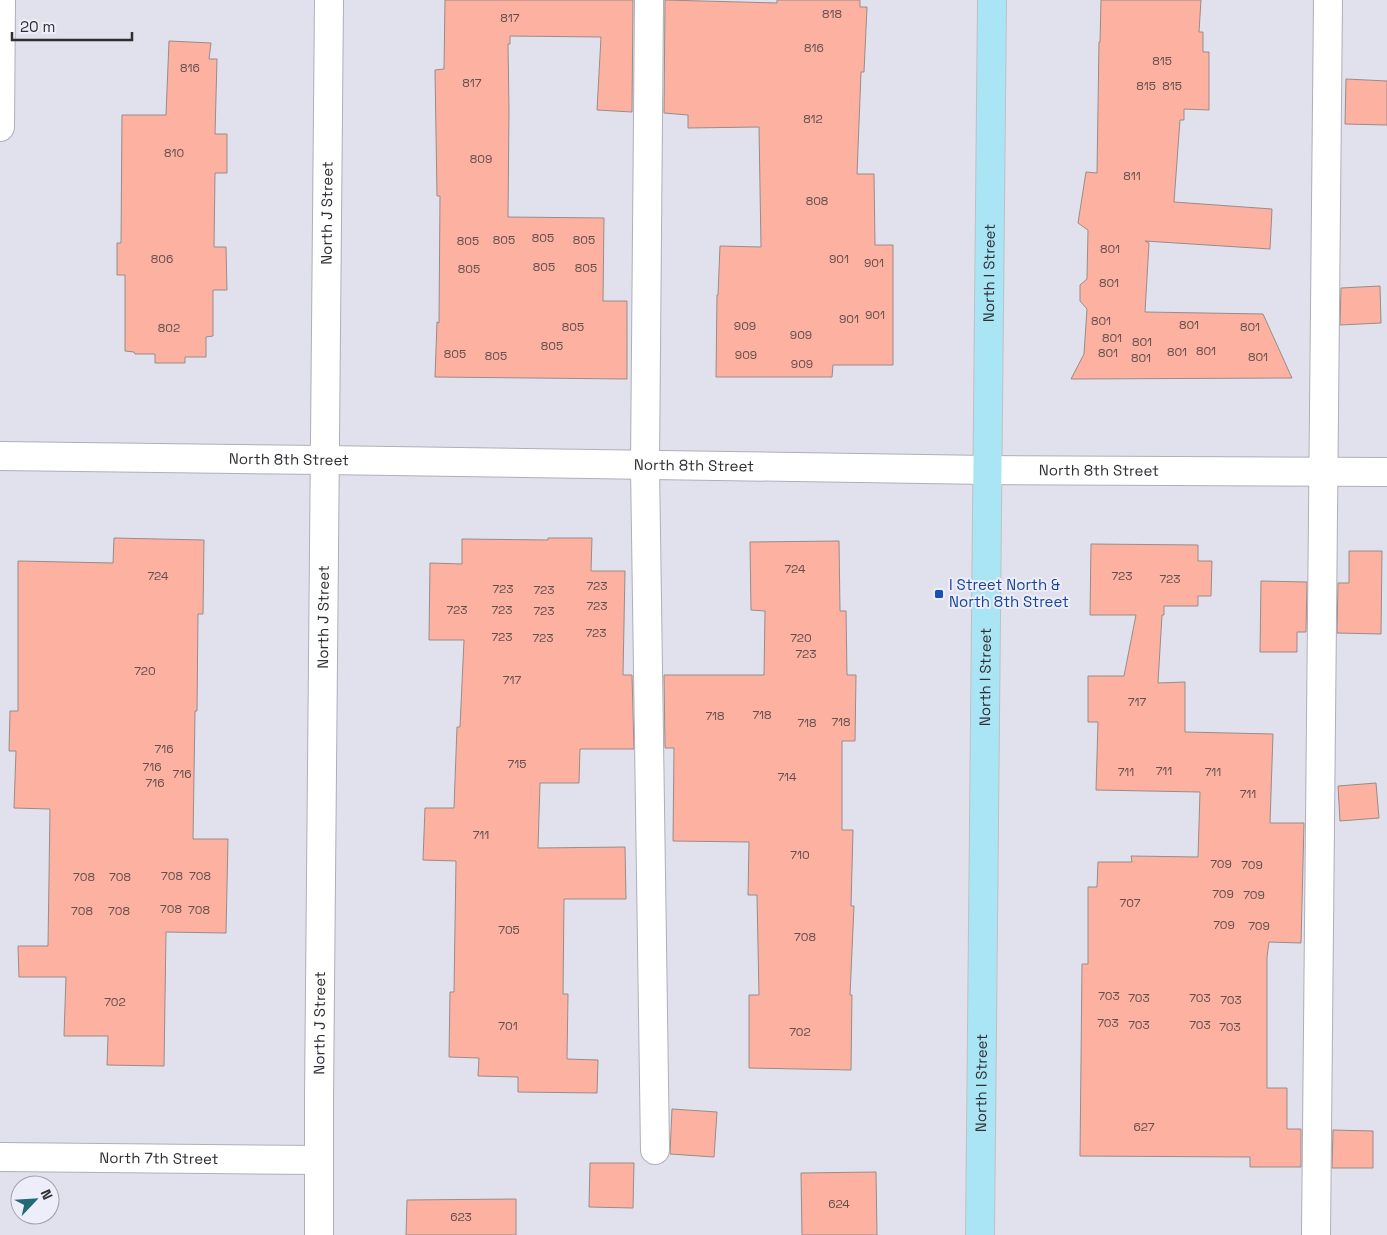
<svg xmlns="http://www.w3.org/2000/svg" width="1387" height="1235" font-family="'Space Grotesk',sans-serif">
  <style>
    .building { fill: #fdb1a0; stroke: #998c89 }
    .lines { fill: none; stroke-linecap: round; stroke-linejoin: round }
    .minor-casing { stroke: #aeafba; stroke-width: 30 }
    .major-casing { stroke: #c0c0c2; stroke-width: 30 }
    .minor { stroke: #fff; stroke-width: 28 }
    .major { stroke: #a9e5f5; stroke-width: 28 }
    .transit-dot { fill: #1a4fb4; stroke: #edeefa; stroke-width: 2 }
    .labels { text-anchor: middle; stroke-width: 4; stroke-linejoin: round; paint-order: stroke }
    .number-label { font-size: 12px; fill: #624f4e }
    .street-label { font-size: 15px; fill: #2e2e33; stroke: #edeefa }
    .transit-label { font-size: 15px; fill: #164399; stroke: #edeefa; text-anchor: start }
  </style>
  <rect width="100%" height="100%" fill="#e0e1ec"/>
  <!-- building -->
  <path class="building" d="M 445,0 L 633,0 L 632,112 L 597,110 L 601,37 L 510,36 L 510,44 L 508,44 L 509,110 L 508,217 L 604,218 L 603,301 L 627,301 L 627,379 L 435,377 L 437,322 L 439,323 L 440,196 L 437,196 L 435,70 L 444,69 Z
    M 665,0 L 777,3 L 777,0 L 860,0 L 860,7 L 867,7 L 864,72 L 861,72 L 857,174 L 874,174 L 875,245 L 893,245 L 893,365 L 833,365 L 832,377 L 716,377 L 717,295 L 718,295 L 720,246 L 761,247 L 759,127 L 688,128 L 688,115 L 664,113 Z
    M 1101,0 L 1201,0 L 1199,32 L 1203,32 L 1203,52 L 1209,52 L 1209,110 L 1184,109 L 1184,120 L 1180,120 L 1174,202 L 1272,209 L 1270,249 L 1145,241 L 1149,243 L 1145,312 L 1263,314 L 1292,378 L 1071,379 L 1084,354 L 1087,309 L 1080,301 L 1080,285 L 1087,279 L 1088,230 L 1078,223 L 1086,172 L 1097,173 L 1099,42 L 1100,42 Z
    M 169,41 L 211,43 L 209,59 L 217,59 L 215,134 L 227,134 L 227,173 L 215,173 L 214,247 L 226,247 L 227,290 L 213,290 L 213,336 L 206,337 L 206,357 L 185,357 L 185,363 L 155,363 L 155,354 L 135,354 L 134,352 L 125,351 L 125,275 L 117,275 L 117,243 L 121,243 L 122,115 L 166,115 Z
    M 1346,79 L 1387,81 L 1387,125 L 1345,124 Z
    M 1380,286 L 1381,323 L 1340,325 L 1341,288 Z
    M 114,538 L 204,540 L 203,614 L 198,614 L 197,711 L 195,711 L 193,839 L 228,839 L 226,933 L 166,932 L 164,1066 L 107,1065 L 108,1036 L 64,1036 L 66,977 L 19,977 L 18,946 L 48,946 L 50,809 L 14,808 L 16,751 L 9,751 L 10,711 L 18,711 L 18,561 L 113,563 Z
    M 548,538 L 592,538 L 591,571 L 625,571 L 623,675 L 632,675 L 634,749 L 580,749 L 579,783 L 540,783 L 538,848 L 625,847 L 626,899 L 564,899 L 563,994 L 568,994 L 567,1059 L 598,1060 L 597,1093 L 518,1092 L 518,1077 L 478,1076 L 479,1058 L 449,1057 L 450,992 L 454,992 L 456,861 L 423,860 L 425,808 L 454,808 L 457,727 L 460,727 L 464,640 L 429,640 L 430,563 L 462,564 L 462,539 L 548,540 Z
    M 839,541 L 840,611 L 846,611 L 847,675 L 856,675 L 855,741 L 842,741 L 842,830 L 853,830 L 851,906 L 854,906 L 850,995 L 852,995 L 851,1070 L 749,1068 L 749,995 L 759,995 L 757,895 L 748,895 L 749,842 L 673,841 L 674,748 L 665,748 L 664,675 L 764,675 L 765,611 L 751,610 L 750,542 Z
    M 1091,544 L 1198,545 L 1198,561 L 1212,561 L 1211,596 L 1198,596 L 1198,606 L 1164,606 L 1164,615 L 1162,615 L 1158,683 L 1185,682 L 1185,732 L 1273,734 L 1270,823 L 1304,823 L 1301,943 L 1269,942 L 1267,957 L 1267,1088 L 1287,1088 L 1287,1129 L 1301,1129 L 1301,1167 L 1250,1167 L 1250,1157 L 1080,1156 L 1082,964 L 1088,964 L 1088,887 L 1097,887 L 1098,862 L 1132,862 L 1131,856 L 1198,857 L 1200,792 L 1096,790 L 1098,722 L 1088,722 L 1088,676 L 1124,676 L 1136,615 L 1090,615 Z
    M 1349,551 L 1382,551 L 1381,634 L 1337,633 L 1338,583 L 1349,583 Z
    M 1261,581 L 1307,582 L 1306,632 L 1297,632 L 1297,652 L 1260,652 Z
    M 1376,783 L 1379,818 L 1340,821 L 1338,786 Z
    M 672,1109 L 717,1112 L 714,1157 L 670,1154 Z
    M 1333,1130 L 1373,1131 L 1373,1168 L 1332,1168 Z
    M 590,1163 L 634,1163 L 633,1208 L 589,1207 Z
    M 876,1172 L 877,1235 L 802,1235 L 801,1173 Z
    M 516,1199 L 516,1235 L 406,1235 L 407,1200 Z"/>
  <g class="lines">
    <defs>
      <g id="minor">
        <path d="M 649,0 L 645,465 L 655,1150"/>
        <path d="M 0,127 L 1,0"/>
        <path id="s1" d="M 0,456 L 324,460 L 988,470 L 1387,472"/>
        <path id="s2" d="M 0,1157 L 318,1160"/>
        <path id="s3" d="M 319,1235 L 319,1099 L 329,0"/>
        <path d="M 1316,1235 L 1328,0"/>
      </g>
      <g id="major">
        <path id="s4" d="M 980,1235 L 992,0"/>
      </g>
    </defs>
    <!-- minor casing -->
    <use href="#minor" class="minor-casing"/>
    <!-- major casing -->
    <use href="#major" class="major-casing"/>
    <!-- minor -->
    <use href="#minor" class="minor"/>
    <!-- major -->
    <use href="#major" class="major"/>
  </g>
  <!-- markers -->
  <rect class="transit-dot" x="934" y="589" width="10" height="10" rx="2.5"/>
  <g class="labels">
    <!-- number labels -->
    <g class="number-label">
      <text x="832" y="18">818</text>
      <text x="510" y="22">817</text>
      <text x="814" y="52">816</text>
      <text x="1162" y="65">815</text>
      <text x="190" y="72">816</text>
      <text x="472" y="87">817</text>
      <text x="1146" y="90">815</text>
      <text x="1172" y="90">815</text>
      <text x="813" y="123">812</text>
      <text x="174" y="157">810</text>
      <text x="481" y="163">809</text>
      <text x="1132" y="180">811</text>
      <text x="817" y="205">808</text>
      <text x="543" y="242">805</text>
      <text x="504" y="244">805</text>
      <text x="584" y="244">805</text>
      <text x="468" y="245">805</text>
      <text x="1110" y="253">801</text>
      <text x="162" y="263">806</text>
      <text x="839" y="263">901</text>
      <text x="874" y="267">901</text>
      <text x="544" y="271">805</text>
      <text x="586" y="272">805</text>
      <text x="469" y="273">805</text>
      <text x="1109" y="287">801</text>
      <text x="875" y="319">901</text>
      <text x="849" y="323">901</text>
      <text x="1101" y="325">801</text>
      <text x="1189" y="329">801</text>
      <text x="745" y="330">909</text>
      <text x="573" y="331">805</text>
      <text x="1250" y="331">801</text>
      <text x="169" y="332">802</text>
      <text x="801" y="339">909</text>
      <text x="1112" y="342">801</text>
      <text x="1142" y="346">801</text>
      <text x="552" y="350">805</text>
      <text x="1206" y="355">801</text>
      <text x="1177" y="356">801</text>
      <text x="1108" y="357">801</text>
      <text x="455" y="358">805</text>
      <text x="746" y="359">909</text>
      <text x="496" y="360">805</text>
      <text x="1258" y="361">801</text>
      <text x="1141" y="362">801</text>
      <text x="802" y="368">909</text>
      <text x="795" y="573">724</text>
      <text x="158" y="580">724</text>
      <text x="1122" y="580">723</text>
      <text x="1170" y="583">723</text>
      <text x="597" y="590">723</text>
      <text x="503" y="593">723</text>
      <text x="544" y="594">723</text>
      <text x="597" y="610">723</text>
      <text x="457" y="614">723</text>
      <text x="502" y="614">723</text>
      <text x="544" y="615">723</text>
      <text x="596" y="637">723</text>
      <text x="502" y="641">723</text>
      <text x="543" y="642">723</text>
      <text x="801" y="642">720</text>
      <text x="806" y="658">723</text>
      <text x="145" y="675">720</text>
      <text x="512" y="684">717</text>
      <text x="1137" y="706">717</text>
      <text x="762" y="719">718</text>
      <text x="715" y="720">718</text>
      <text x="841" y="726">718</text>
      <text x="807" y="727">718</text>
      <text x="164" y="753">716</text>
      <text x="517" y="768">715</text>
      <text x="152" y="771">716</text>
      <text x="1164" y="775">711</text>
      <text x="1126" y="776">711</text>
      <text x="1213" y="776">711</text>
      <text x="182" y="778">716</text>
      <text x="787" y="781">714</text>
      <text x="155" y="787">716</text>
      <text x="1248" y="798">711</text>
      <text x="481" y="839">711</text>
      <text x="800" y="859">710</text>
      <text x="1221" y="868">709</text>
      <text x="1252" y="869">709</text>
      <text x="172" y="880">708</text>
      <text x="200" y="880">708</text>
      <text x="84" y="881">708</text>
      <text x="120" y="881">708</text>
      <text x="1223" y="898">709</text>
      <text x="1254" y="899">709</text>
      <text x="1130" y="907">707</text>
      <text x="171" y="913">708</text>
      <text x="199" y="914">708</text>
      <text x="82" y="915">708</text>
      <text x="119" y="915">708</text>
      <text x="1224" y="929">709</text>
      <text x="1259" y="930">709</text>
      <text x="509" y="934">705</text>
      <text x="805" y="941">708</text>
      <text x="1109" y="1000">703</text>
      <text x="1139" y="1002">703</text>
      <text x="1200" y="1002">703</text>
      <text x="1231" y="1004">703</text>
      <text x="115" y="1006">702</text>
      <text x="1108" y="1027">703</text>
      <text x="1139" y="1029">703</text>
      <text x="1200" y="1029">703</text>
      <text x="508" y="1030">701</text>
      <text x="1230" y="1031">703</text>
      <text x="800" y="1036">702</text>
      <text x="1144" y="1131">627</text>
      <text x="839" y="1208">624</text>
      <text x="461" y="1221">623</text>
    </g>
    <!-- street labels -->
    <g class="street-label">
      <text dy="5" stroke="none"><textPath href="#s3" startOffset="1022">North J Street</textPath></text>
      <text dy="5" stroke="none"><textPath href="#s4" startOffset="962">North I Street</textPath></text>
      <text dy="5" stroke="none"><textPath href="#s1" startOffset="289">North 8th Street</textPath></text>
      <text dy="5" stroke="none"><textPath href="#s1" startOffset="694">North 8th Street</textPath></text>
      <text dy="5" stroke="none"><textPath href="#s1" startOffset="1099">North 8th Street</textPath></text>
      <text dy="5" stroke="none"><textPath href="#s3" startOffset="618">North J Street</textPath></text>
      <text dy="5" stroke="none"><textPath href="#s4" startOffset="558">North I Street</textPath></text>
      <text dy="5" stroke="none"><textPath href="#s3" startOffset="212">North J Street</textPath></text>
      <text dy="5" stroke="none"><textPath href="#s4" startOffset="152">North I Street</textPath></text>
      <text dy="5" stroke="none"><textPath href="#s2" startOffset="159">North 7th Street</textPath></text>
    </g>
    <!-- transit labels -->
    <g class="transit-label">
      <text x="949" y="590">I Street North &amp;<tspan x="949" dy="17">North 8th Street</tspan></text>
    </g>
  </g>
  <!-- north arrow -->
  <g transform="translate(35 1200) rotate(65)"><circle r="24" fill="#edeefa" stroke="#a1a1aa"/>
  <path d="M0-4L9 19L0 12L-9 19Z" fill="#236a78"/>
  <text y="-8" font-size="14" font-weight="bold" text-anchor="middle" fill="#2e2e33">N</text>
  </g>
  <!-- scale -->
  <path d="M12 32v8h120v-8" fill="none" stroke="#2e2e33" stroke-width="2.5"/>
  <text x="20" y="32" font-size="15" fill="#2e2e33" stroke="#edeefa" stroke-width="4" paint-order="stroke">20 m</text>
</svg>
